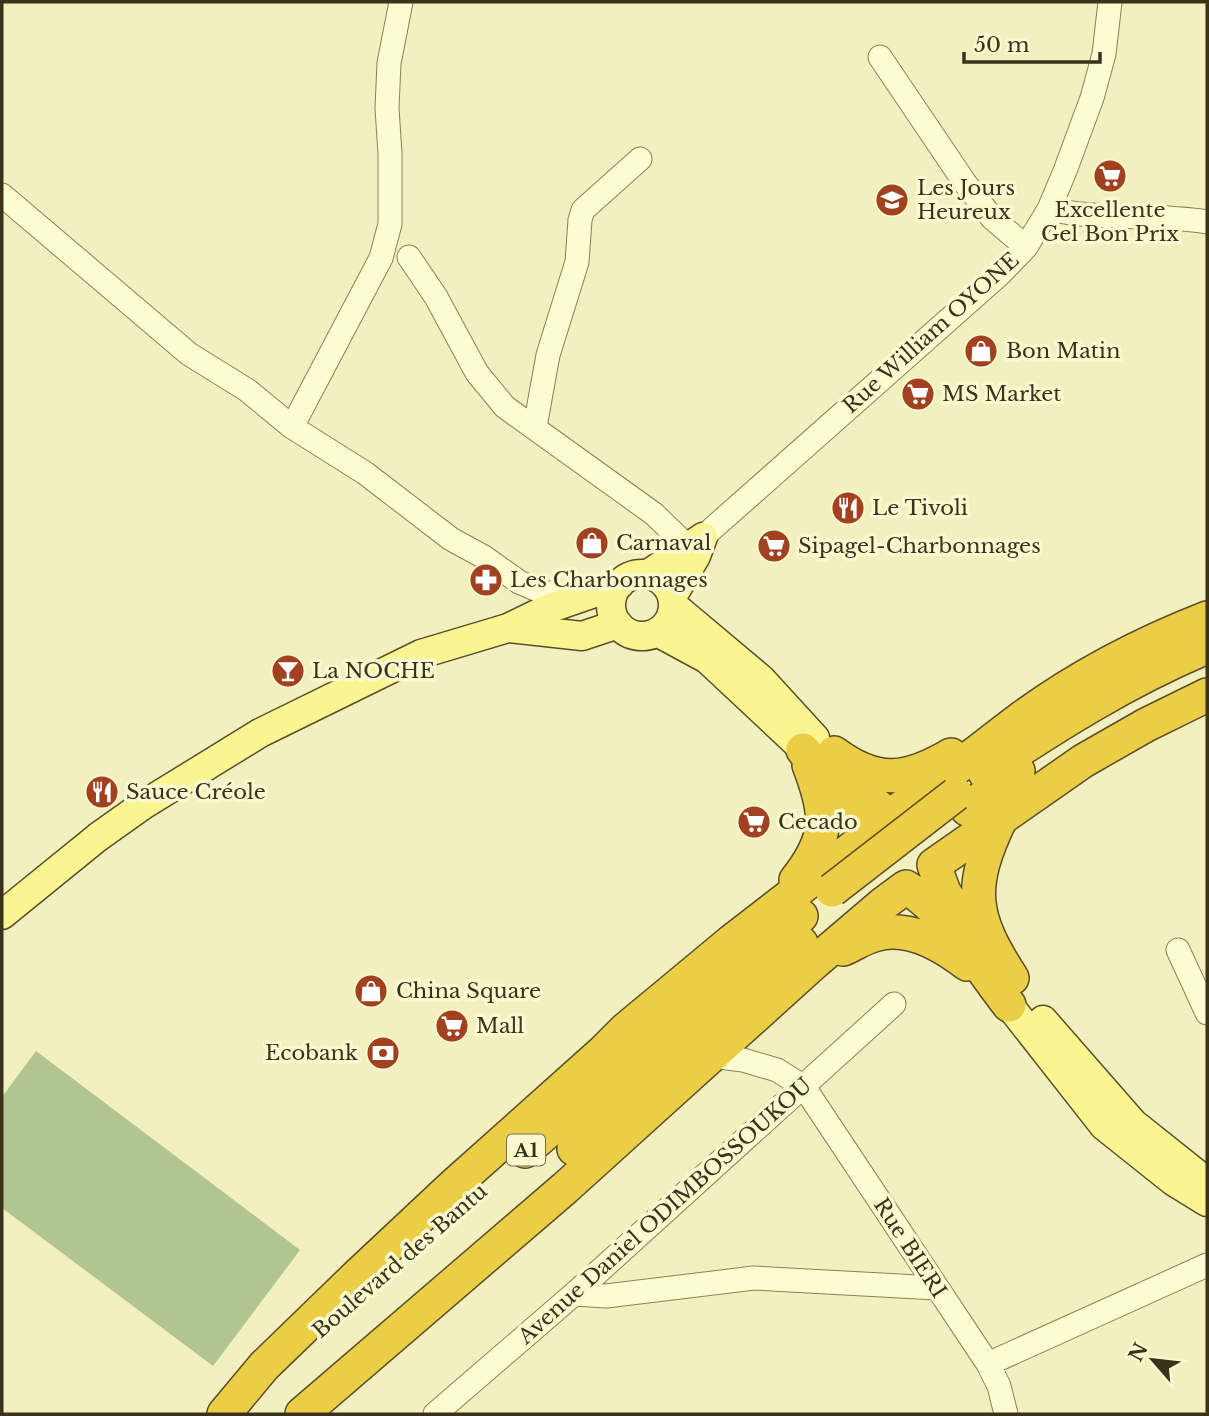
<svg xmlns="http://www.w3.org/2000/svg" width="1209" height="1416" font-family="'Libre Baskerville',serif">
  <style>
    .cemetery { fill: #b1c591 }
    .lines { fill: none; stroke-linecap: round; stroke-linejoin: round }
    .minor-casing { stroke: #8c8155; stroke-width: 25 }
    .major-casing { stroke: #594d2a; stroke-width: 31 }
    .highway-casing { stroke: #594d2a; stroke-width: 36 }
    .minor { stroke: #fcfbd2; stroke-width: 23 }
    .major { stroke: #faf591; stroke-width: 28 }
    .highway { stroke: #ebce45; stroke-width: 33 }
    .highway-bridge-casing { stroke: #594d2a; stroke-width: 36; stroke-linecap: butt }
    .highway-bridge { stroke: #ebce45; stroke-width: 33 }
    .labels { text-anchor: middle; stroke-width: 7; stroke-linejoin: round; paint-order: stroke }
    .shield { fill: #f9f8ce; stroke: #736d51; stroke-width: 2 }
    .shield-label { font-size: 19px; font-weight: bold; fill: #3a321b }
    .poi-label { font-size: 21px; fill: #3a321b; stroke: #f9f8ce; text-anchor: start }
    .street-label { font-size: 21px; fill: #3a321b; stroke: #f9f8ce }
  </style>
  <rect width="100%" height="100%" fill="#f2f0be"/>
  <!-- cemetery -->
  <path class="cemetery" d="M 36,1051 L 300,1250 L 213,1366 L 2,1208 L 2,1097 Z"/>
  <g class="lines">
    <defs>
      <path id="minor" d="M 880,57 L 965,183 L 992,218 L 1026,247
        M 2,195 L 189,354 L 247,390 L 292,427 L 365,473 L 451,539 L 484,557 L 519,582 L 540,591 L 572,599
        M 1049,209 C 1101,221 1155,213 1207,222
        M 409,257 L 436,297 L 477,373 L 505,407 L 654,514 L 687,546
        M 292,427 L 381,258 L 390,224 L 390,154 L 387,108 L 389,63 L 401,2
        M 535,427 L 548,355 L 577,262 L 580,220 L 583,210 L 640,159
        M 703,537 L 999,275 L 1026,247 L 1049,209 L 1065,171 L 1092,98 L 1104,54 L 1110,2
        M 1178,950 L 1207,1013
        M 711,1056 L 743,1060 L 777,1070 L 804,1087 L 988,1364 L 999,1386 L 1006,1414
        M 574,1294 L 606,1296 L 754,1278 L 936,1288
        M 988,1364 L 1207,1265
        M 435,1414 L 574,1294 L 894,1004"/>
      <path id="major" d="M 648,574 L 703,537
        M611 605a31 31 0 1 1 62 0a31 31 0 1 1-62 0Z
        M 672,597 L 696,556 L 703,537
        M 673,605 L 761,679 L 815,738
        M 508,628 L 582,636 L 618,624
        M 657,632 L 707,659 L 801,747
        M 2,915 L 98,837 L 143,805 L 260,733 L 421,654 L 508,628 L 545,610 L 620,584
        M 1009,1005 L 1104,1126 L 1173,1181 L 1207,1202
        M 1043,1020 L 1133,1123 L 1207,1182"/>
      <path id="highway" d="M 834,753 C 877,785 907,781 951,755
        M 985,773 C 1056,725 1128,680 1207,647
        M 849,782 L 889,816 C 936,786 979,750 1023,717 C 1079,676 1143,643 1207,618
        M 967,809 L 1018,771
        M 1001,818 C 968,887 971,915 1012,978
        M 796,880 C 830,837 828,814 809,765
        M 963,921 L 944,892 L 934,865 L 1083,761 L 1146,725 L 1207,695
        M 843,949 C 853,945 863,938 874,935 C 907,924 941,944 967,964
        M 574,1149 L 801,943
        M 525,1151 L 730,974 L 801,916
        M 224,1414 L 264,1366 L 358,1275 L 453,1186 L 604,1051 L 626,1029 L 732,941 L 868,836 L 845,798 L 803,750
        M 302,1414 L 565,1188 L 815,962 L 883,904 L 906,887 C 948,913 979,967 1009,1005"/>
    </defs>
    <!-- minor casing -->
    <use href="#minor" class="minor-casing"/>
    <!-- major casing -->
    <use href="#major" class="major-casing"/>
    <!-- highway casing -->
    <use href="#highway" class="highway-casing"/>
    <!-- minor -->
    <use href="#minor" class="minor"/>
    <!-- major -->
    <use href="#major" class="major"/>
    <!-- highway -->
    <use href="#highway" class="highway"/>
    <defs>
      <path id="highway-bridge" d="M 832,890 L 956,794"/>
    </defs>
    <!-- highway-bridge casing -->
    <use href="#highway-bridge" class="highway-bridge-casing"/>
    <!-- highway-bridge -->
    <use href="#highway-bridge" class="highway-bridge"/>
  </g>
  <!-- icons -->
  <defs>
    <symbol id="supermarket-disc" viewBox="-11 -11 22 22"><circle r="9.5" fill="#a1411f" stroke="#f9f8ce"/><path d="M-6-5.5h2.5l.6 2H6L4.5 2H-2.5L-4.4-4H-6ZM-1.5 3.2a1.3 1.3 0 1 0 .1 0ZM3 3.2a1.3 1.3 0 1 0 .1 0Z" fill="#fff"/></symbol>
    <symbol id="school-disc" viewBox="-11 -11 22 22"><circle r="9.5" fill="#a1411f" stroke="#f9f8ce"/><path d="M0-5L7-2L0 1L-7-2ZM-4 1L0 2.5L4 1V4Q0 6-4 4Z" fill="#fff"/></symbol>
    <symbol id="shop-disc" viewBox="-11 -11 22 22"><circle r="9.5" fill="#a1411f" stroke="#f9f8ce"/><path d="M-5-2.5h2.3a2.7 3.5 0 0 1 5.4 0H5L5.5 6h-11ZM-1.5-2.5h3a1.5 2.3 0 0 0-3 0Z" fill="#fff"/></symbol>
    <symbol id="restaurant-disc" viewBox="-11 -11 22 22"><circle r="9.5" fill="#a1411f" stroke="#f9f8ce"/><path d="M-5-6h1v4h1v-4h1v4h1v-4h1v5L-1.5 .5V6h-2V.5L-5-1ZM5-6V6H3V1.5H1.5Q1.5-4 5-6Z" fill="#fff"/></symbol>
    <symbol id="pharmacy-disc" viewBox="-11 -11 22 22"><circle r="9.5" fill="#a1411f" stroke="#f9f8ce"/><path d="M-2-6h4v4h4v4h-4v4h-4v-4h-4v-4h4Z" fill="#fff"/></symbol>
    <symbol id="bar-disc" viewBox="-11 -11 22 22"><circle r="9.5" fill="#a1411f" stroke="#f9f8ce"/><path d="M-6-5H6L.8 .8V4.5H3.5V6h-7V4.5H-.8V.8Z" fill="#fff"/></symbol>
    <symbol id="bank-disc" viewBox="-11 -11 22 22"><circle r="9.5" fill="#a1411f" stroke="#f9f8ce"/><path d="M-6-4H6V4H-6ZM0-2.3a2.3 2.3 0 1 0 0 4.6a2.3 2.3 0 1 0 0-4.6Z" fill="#fff"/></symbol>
  </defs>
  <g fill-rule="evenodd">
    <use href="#supermarket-disc" x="1091" y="157" width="38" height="38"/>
    <use href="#school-disc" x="873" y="181" width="38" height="38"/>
    <use href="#shop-disc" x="962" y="332" width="38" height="38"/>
    <use href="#supermarket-disc" x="899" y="375" width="38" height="38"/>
    <use href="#restaurant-disc" x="829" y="489" width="38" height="38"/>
    <use href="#shop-disc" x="573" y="524" width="38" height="38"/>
    <use href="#supermarket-disc" x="755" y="527" width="38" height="38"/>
    <use href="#pharmacy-disc" x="467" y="561" width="38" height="38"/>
    <use href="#bar-disc" x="269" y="652" width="38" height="38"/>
    <use href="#restaurant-disc" x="83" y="773" width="38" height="38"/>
    <use href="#supermarket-disc" x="735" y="803" width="38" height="38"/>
    <use href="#shop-disc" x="352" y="972" width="38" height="38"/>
    <use href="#supermarket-disc" x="433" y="1007" width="38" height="38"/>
    <use href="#bank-disc" x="364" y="1034" width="38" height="38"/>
  </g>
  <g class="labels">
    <!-- shield labels -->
    <rect class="shield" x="507" y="1134.5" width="38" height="31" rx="5"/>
    <g class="shield-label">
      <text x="526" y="1157">A1</text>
    </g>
    <!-- poi labels -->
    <g class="poi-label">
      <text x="917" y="195">Les Jours<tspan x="917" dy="24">Heureux</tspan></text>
      <text x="1110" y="217" text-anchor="middle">Excellente<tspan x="1110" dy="24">Gel Bon Prix</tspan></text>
      <text x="1006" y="358">Bon Matin</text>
      <text x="942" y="401">MS Market</text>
      <text x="872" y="515">Le Tivoli</text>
      <text x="616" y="550">Carnaval</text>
      <text x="798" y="553">Sipagel-Charbonnages</text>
      <text x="510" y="587">Les Charbonnages</text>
      <text x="312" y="678">La NOCHE</text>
      <text x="126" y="799">Sauce Créole</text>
      <text x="778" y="829">Cecado</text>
      <text x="396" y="998">China Square</text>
      <text x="476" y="1033">Mall</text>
      <text x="358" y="1060" text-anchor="end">Ecobank</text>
    </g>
    <!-- street labels -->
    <g class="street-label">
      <text transform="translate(931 333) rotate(-42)" y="7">Rue William OYONE</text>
      <text transform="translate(665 1211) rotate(-42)" y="7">Avenue Daniel ODIMBOSSOUKOU</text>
      <text transform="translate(910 1248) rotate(57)" y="7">Rue BIERI</text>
      <text transform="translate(400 1261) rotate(-41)" y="7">Boulevard des Bantu</text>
    </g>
  </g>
  <!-- border -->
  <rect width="1209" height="1416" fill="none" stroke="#3a321b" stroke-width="7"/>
  <!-- north arrow -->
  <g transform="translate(1153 1360) rotate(298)" stroke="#f9f8ce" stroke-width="5" paint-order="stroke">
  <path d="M0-5L12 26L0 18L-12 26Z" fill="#3a321b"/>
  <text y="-10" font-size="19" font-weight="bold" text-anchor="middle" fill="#3a321b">N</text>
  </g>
  <!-- scale -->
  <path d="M964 52v10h136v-10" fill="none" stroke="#3a321b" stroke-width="3.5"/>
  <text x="974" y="52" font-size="21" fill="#3a321b" stroke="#f9f8ce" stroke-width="5" paint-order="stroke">50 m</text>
</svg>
